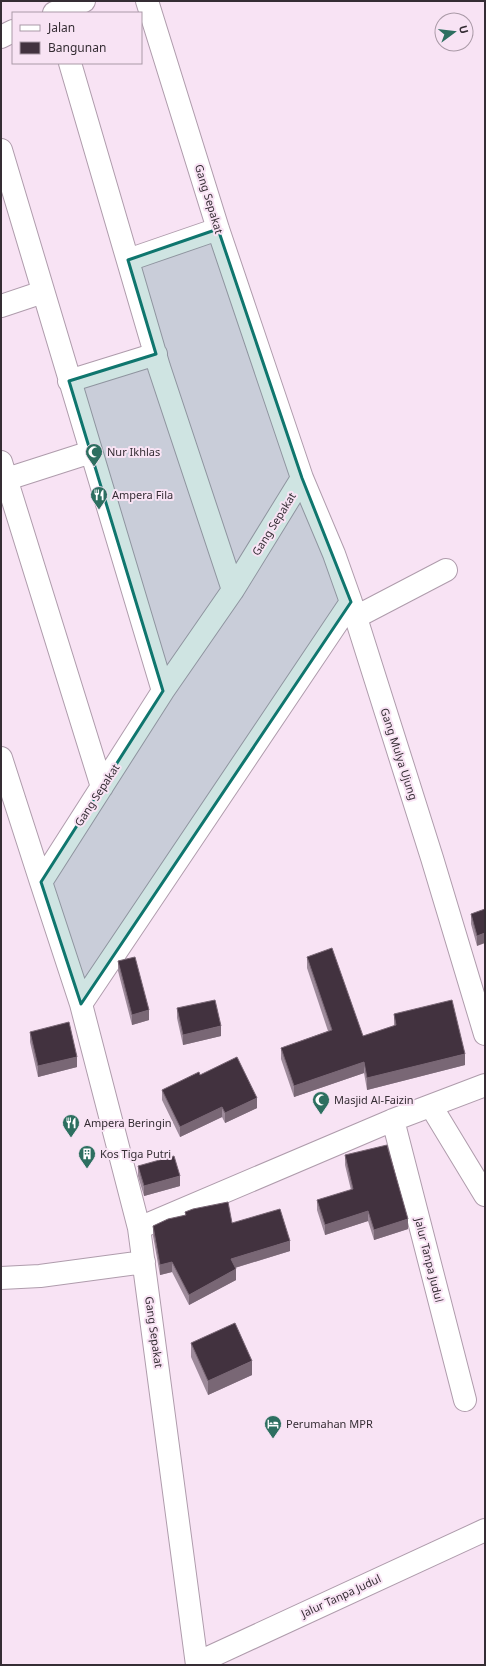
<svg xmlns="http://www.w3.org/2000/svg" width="486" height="1666" font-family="'Noto Sans',sans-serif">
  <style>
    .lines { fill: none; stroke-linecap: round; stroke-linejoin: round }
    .street-casing { stroke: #af9cac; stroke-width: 24 }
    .street { stroke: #fff; stroke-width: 22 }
    .wall { fill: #9d8a9a }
    .shaded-wall { fill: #796775 }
    .building { fill: #42323f; stroke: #796775 }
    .marked { fill: #0f766e; fill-opacity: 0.2; stroke: #0f766e; stroke-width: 3; stroke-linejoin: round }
    .labels { text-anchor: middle; stroke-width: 4; stroke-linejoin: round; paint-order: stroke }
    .street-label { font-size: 11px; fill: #352d34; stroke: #f8e3f4 }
    .poi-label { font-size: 11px; fill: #352d34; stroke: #f8e3f4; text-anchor: start }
  </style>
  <rect width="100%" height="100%" fill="#f8e3f4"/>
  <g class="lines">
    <defs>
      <path id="street" d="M 147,1 L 218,229 L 302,478 L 334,554 L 351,602 L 432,858 L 485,1034
        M 54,13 L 84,1
        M 1,37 L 13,31
        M 70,63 L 159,367 L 233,590
        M 1,150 L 163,691
        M 128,260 L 218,229
        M 1,306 L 43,292
        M 69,381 L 156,354
        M 1,462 L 102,787
        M 7,479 L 91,452
        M 356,617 L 446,570
        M 1,758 L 41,882
        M 81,1004 L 351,602
        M 431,1106 L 485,1195
        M 393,1120 L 465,1400
        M 139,1228 L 393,1120 L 485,1085
        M 1,1278 L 40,1276 L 144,1262
        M 197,1663 L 485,1530
        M 197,1665 L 139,1228 L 81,1004 L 41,882 L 163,691 L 233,590 L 302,478"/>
    </defs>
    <!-- street casing -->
    <use href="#street" class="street-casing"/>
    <!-- street -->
    <use href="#street" class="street"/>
  </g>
  <!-- wall -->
  <path class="wall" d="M 485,909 L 477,946 L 471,924 L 471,914 Z
    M 307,957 L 363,1036 L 394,1026 L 394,1014 L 465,1065 L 367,1090 L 364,1073 L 294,1097 L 281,1059 L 281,1048 L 328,1031 L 307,968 Z
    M 118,961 L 149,1020 L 132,1025 L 118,971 Z
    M 177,1008 L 221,1036 L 183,1045 L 177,1018 Z
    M 30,1032 L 77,1067 L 38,1077 L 30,1042 Z
    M 200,1075 L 257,1108 L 225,1123 L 222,1117 L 180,1137 L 162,1100 L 162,1090 Z
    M 345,1155 L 408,1229 L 374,1240 L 368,1221 L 325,1235 L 317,1210 L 317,1200 L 351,1190 L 345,1165 Z
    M 138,1166 L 180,1186 L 144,1196 L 138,1176 Z
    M 185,1212 L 232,1223 L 290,1251 L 235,1268 L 236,1280 L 189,1305 L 172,1272 L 160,1275 L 153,1236 L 153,1226 L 185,1215 Z
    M 191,1343 L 252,1375 L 208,1395 L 191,1357 Z"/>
  <!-- shaded-wall -->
  <path class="shaded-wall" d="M 485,933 L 485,943 L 477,946 L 477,936 Z
    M 149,1010 L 149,1020 L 132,1025 L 132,1015 Z
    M 221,1026 L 221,1036 L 183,1045 L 183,1035 Z
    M 465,1054 L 465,1065 L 367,1090 L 367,1078 Z
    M 77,1057 L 77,1067 L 38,1077 L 38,1066 Z
    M 364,1062 L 364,1073 L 294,1097 L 294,1086 Z
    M 257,1098 L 257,1108 L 225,1123 L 225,1113 Z
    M 222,1107 L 222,1117 L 180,1137 L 180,1127 Z
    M 180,1176 L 180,1186 L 144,1196 L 144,1186 Z
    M 368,1211 L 368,1221 L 325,1235 L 325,1225 Z
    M 408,1219 L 408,1229 L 374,1240 L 374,1230 Z
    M 290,1241 L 290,1251 L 231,1269 L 231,1259 Z
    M 172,1262 L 172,1272 L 160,1275 L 160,1265 Z
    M 236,1269 L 236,1280 L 189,1305 L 189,1295 Z
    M 252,1361 L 252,1375 L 208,1395 L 208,1381 Z"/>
  <!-- building -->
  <path class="building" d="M 485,909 L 485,933 L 477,936 L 471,914 Z
    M 332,948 L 363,1036 L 396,1025 L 394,1014 L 452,1000 L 465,1054 L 367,1078 L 364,1062 L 294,1086 L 281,1048 L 332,1030 L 307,957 Z
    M 135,957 L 149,1010 L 132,1015 L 118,961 Z
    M 215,1000 L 221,1026 L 183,1035 L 177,1008 Z
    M 69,1022 L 77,1057 L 38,1066 L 30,1032 Z
    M 237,1057 L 257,1098 L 225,1113 L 222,1107 L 180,1127 L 162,1090 L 199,1072 L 200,1075 Z
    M 387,1145 L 408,1219 L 374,1230 L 368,1211 L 325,1225 L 317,1200 L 353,1189 L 345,1155 Z
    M 174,1156 L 180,1176 L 144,1186 L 138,1166 Z
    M 228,1202 L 232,1223 L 280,1209 L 290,1241 L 231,1259 L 236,1269 L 189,1295 L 172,1262 L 160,1265 L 153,1226 L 168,1219 L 186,1215 L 185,1212 L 193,1209 Z
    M 235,1323 L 252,1361 L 208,1381 L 191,1343 Z"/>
  <!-- marked area -->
  <path class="marked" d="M 218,229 L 302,478 L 351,602 L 81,1004 L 41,882 L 163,691 L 69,381 L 156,354 L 128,260 Z"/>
  <!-- icons -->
  <defs>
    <symbol id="mosque-pin" viewBox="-11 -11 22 30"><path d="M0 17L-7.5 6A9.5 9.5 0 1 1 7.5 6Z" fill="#2d6f60" stroke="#f8e3f4"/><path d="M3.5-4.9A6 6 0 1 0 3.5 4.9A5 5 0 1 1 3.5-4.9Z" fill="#fff"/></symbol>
    <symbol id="restaurant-pin" viewBox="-11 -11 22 30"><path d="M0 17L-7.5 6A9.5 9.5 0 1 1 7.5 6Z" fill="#2d6f60" stroke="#f8e3f4"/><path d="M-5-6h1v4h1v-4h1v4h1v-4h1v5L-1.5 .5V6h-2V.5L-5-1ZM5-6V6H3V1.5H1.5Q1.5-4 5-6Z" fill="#fff"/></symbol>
    <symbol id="building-pin" viewBox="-11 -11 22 30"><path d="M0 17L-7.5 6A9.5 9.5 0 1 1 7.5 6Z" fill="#2d6f60" stroke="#f8e3f4"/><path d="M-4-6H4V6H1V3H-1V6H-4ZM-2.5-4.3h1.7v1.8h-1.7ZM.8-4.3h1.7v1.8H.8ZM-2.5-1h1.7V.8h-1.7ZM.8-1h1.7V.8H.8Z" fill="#fff"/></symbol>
    <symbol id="hotel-pin" viewBox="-11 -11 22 30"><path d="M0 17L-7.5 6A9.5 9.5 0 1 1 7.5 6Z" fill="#2d6f60" stroke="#f8e3f4"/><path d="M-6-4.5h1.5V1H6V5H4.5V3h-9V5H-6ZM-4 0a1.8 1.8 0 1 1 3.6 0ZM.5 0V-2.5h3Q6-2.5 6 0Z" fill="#fff"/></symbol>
  </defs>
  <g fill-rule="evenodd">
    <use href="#mosque-pin" x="84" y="442" width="20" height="27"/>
    <use href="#restaurant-pin" x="89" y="485" width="20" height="27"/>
    <use href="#mosque-pin" x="311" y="1090" width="20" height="27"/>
    <use href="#restaurant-pin" x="61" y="1113" width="20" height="27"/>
    <use href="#building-pin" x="77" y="1144" width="20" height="27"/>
    <use href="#hotel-pin" x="263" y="1414" width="20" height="27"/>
  </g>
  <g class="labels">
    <!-- street labels -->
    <g class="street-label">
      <text transform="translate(209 199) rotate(73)" y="4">Gang Sepakat</text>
      <text transform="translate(274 524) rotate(-58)" y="4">Gang Sepakat</text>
      <text transform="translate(399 754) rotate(72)" y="4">Gang Mulya Ujung</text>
      <text transform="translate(97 795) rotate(-57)" y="4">Gang Sepakat</text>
      <text transform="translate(429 1260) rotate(76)" y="4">Jalur Tanpa Judul</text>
      <text transform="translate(154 1332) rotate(82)" y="4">Gang Sepakat</text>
      <text transform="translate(341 1596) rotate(-25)" y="4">Jalur Tanpa Judul</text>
    </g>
    <!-- poi labels -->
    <g class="poi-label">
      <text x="107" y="456">Nur Ikhlas</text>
      <text x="112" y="499">Ampera Fila</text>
      <text x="334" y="1104">Masjid Al-Faizin</text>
      <text x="84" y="1127">Ampera Beringin</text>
      <text x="100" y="1158">Kos Tiga Putri</text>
      <text x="286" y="1428">Perumahan MPR</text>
    </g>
  </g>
  <!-- border -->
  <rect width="486" height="1666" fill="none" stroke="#352d34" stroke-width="4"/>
  <!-- legend -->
  <rect x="12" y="12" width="130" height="52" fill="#f8e3f4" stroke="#aa9aa7"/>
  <rect x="20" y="25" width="20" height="6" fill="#ffffff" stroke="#aa9aa7"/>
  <text x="48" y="32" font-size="12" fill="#352d34">Jalan</text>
  <rect x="20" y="42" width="20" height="12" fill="#42323f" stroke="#aa9aa7"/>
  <text x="48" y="52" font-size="12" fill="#352d34">Bangunan</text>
  <!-- north arrow -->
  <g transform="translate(454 32) rotate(75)"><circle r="19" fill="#f8e3f4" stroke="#aa9aa7"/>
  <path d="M0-3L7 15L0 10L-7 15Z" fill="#2d6f60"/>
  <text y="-6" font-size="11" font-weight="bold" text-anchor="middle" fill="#352d34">U</text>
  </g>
</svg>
